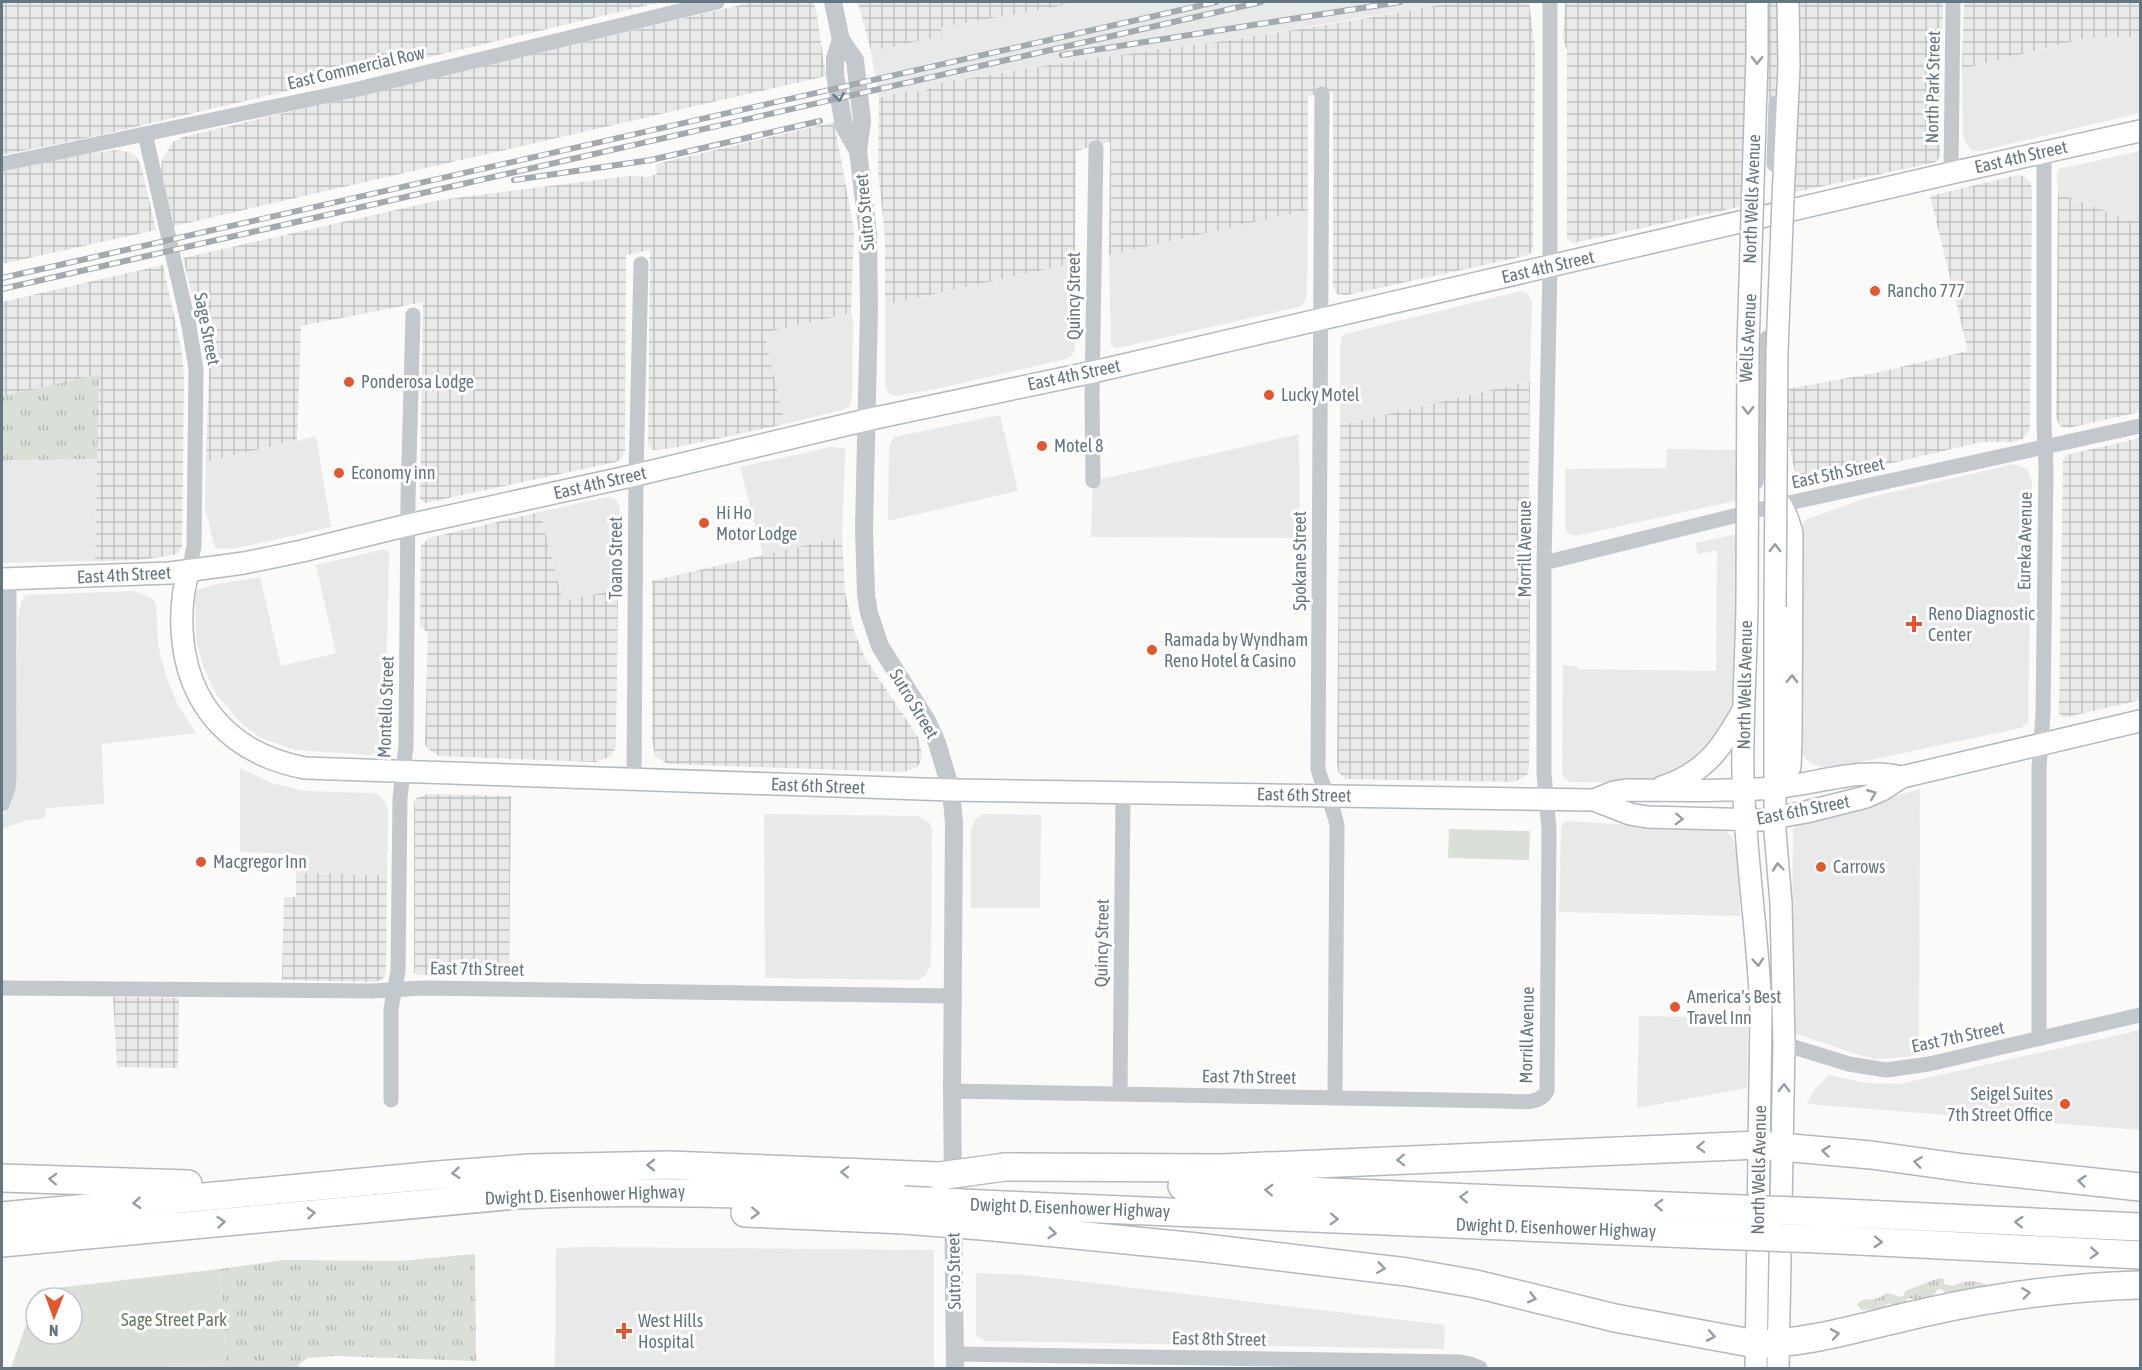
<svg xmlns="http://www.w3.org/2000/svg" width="2142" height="1370" font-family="'Asap Condensed',sans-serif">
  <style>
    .built { fill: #e8e9e9 }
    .industrial { fill: url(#industrial-grid) }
    .grass { fill: url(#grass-tufts) }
    .park { fill: #dadfd7; fill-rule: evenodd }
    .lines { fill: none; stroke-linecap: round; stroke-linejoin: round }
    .secondary-casing { stroke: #b3babf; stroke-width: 24 }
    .motorway-casing { stroke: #b4b9bd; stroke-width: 30 }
    .minor { stroke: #c3c8cc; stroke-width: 15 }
    .tertiary { stroke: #c3c8cc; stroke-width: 18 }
    .secondary { stroke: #fff; stroke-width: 21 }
    .motorway { stroke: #fff; stroke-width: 27 }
    .rail-casing { stroke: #a2aab0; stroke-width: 6 }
    .rail { stroke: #fff; stroke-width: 4; stroke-dasharray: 11; stroke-linecap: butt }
    .secondary-bridge-casing { stroke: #b3babf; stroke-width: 24; stroke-linecap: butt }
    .motorway-bridge-casing { stroke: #b4b9bd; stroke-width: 30; stroke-linecap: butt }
    .secondary-bridge { stroke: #fff; stroke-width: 21 }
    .motorway-bridge { stroke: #fff; stroke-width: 27 }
    .oneway { stroke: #939fa8 }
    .oneway2 { stroke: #6a7a87 }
    .poi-dot { fill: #e4572e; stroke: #fff; stroke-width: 2 }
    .labels { text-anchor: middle; stroke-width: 6; stroke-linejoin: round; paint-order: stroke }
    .street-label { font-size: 18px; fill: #657683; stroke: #fff }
    .poi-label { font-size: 18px; fill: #657683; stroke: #fff; text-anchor: start }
    .park-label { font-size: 18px; fill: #687a64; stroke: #fff }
  </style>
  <defs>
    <pattern id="industrial-grid" width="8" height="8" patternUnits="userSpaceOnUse" patternTransform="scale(1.5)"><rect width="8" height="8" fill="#e8e9e9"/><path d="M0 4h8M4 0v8" fill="none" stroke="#c0c1c2"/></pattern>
    <pattern id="grass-tufts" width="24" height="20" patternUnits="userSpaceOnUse" patternTransform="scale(1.5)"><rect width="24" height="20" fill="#dadfd7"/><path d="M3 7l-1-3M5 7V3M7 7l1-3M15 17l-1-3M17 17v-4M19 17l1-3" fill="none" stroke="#b4b9b4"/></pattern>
  </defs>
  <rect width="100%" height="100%" fill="#fafaf8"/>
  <!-- built -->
  <path class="built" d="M 1079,2 L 1458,2 L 1210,43 L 1016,70 L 938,83 L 925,91 L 905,91 L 879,98 L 871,51 L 941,36 L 940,27 L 1039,10 Z
    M 2140,37 L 2140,113 L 1980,151 L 1973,151 L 1966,144 L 1963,136 L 1962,69 L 2086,38 Z
    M 2140,151 L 2140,220 L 2131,221 L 2058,193 L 2057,174 L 2059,169 Z
    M 1308,210 L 1307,294 L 1304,303 L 1299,307 L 1118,348 L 1111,346 L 1109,255 Z
    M 1075,263 L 1075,350 L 1072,355 L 1066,359 L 936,389 L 895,396 L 888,393 L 885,385 L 885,305 Z
    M 1521,291 L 1528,294 L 1532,302 L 1530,381 L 1340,425 L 1340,345 L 1342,336 L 1345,334 Z
    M 851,313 L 853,322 L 852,399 L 850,406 L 842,410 L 785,424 L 764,333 Z
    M 1000,415 L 1018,491 L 888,521 L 889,447 L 894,437 Z
    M 1299,434 L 1300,538 L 1091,537 L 1093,481 Z
    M 316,436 L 331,527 L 237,548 L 218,549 L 214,545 L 205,507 L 206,462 Z
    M 831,447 L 845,448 L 845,454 L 842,537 L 763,556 L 740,467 Z
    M 1667,449 L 1739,450 L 1739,500 L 1575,536 L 1569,534 L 1565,529 L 1565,469 L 1666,468 Z
    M 97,459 L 95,561 L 2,563 L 2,461 Z
    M 2014,464 L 2027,469 L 2032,483 L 2028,723 L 2021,728 L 1846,765 L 1824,767 L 1812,764 L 1804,757 L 1800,747 L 1799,532 L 1802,524 L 1807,519 L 1867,498 Z
    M 607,497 L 613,498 L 617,501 L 620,508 L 618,589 L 563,601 L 540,512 Z
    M 1738,534 L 1738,637 L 1731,709 L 1705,758 L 1648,783 L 1570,782 L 1564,778 L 1562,774 L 1563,665 L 1577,666 L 1578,669 L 1716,671 L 1717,550 L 1698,554 L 1695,543 Z
    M 384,549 L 389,552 L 389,559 L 387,642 L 387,738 L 384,747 L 379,752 L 370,755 L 295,750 L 261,738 L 242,724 L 216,694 L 203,666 L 196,640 L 195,598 L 197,590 L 217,584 L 260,577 L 281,666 L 336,653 L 316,565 Z
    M 134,591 L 151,598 L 156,604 L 158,645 L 167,679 L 178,705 L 196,733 L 102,744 L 104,804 L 46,808 L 45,818 L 24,821 L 2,829 L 2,817 L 11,800 L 16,772 L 18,615 L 22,600 L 26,595 Z
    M 240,768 L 272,783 L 305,791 L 372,793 L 379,795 L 386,803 L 388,811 L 387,875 L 296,873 L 295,854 L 240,852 Z
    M 1920,789 L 1919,1051 L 1909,1057 L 1875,1059 L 1859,1055 L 1797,1034 L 1791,1026 L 1793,830 L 1798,823 Z
    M 764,814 L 918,816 L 929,822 L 932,830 L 931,964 L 926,975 L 918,980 L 765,978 Z
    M 983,814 L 1041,815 L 1040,908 L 971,908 L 971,829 L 975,820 Z
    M 1567,821 L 1632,825 L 1711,827 L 1723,830 L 1731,835 L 1739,855 L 1740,916 L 1559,912 L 1561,829 L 1562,824 Z
    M 1639,1016 L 1748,1018 L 1747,1088 L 1637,1108 Z
    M 2140,1030 L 2140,1130 L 1807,1104 L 1814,1090 L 1829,1075 L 1865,1083 L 1900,1084 Z
    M 587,1247 L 934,1250 L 934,1368 L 555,1368 L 556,1248 Z
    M 976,1273 L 1026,1275 L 1445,1325 L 1444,1349 L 986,1341 L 977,1337 L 976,1333 Z"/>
  <!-- industrial -->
  <path class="industrial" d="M 2,2 L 661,2 L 105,134 L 2,155 Z
    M 753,2 L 813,2 L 816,10 L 826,76 L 174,226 L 161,171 L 162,160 L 173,142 L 183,137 Z
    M 858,2 L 1079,2 L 1039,10 L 941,27 L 942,36 L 871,51 Z
    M 1456,2 L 1529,2 L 1535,48 L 1533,247 L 1531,253 L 1525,256 L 1347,295 L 1337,294 L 1333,286 L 1333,92 L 1308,96 L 1308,210 L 1109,255 L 1110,142 L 1076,151 L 1075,263 L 885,305 L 885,238 L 878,170 L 879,98 L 905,91 L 925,91 L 938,83 L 1068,62 L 1210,43 L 1356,20 Z
    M 1565,2 L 1943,2 L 1940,157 L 1936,162 L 1796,192 L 1790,191 L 1791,96 L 1765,100 L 1762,202 L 1573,243 L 1567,239 L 1567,50 L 1563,39 Z
    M 1964,2 L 2140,2 L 2140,37 L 2086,38 L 1962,69 Z
    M 834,122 L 854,230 L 851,313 L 764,333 L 785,424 L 673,448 L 653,450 L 648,445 L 650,250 L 626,255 L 625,451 L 621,459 L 616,462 L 425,503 L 420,499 L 423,302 L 301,326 L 297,440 L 206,462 L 209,373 L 207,358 L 183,258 L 440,200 L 629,176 L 646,177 L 657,174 L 656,164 Z
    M 116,150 L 129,152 L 136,156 L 141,165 L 156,230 L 2,264 L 2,172 L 76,155 Z
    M 2018,175 L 2025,177 L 2030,182 L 2032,189 L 2030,425 L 2029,432 L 2022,439 L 2014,442 L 1982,442 L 1802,484 L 1797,482 L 1784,421 L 1784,411 L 1788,389 L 1880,372 L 1968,351 L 1930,196 Z
    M 2058,193 L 2131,221 L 2140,220 L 2140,412 L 2068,428 L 2061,427 L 2056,418 Z
    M 163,265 L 181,348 L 184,375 L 182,547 L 177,554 L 168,556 L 138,560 L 95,561 L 97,459 L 2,461 L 2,302 Z
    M 1530,381 L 1528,593 L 1530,600 L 1529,769 L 1527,775 L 1515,782 L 1346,779 L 1338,772 L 1337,764 L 1340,425 Z
    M 2140,438 L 2140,700 L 2063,718 L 2059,713 L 2063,460 L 2067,455 Z
    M 540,512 L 563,601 L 618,589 L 616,747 L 611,756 L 596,762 L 439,756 L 427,748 L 425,744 L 428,632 L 420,627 L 421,546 L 429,538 Z
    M 842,537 L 845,593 L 854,631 L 865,658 L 918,737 L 922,755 L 920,763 L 916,768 L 902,772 L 668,764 L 661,760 L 655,756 L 652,739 L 652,581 Z
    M 427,794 L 511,796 L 509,977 L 417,975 L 414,973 L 414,805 L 415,799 Z
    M 296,873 L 387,875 L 386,970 L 385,976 L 381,980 L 375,982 L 282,980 L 284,897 L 296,897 Z
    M 113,997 L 179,998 L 178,1068 L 117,1067 Z"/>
  <!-- grass -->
  <path class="grass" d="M 99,374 L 97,459 L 2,460 L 2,397 Z
    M 475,1254 L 476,1361 L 335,1356 L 308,1358 L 299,1364 L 299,1368 L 156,1368 L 226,1363 L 220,1269 L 284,1260 L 399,1261 Z
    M 1939,1278 L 1944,1279 L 1944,1284 L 1953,1286 C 1964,1280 1981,1279 1990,1288 L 1965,1290 L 1952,1295 L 1945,1294 L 1942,1289 L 1937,1290 L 1934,1295 C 1931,1297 1926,1299 1922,1300 C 1916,1301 1912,1297 1906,1299 L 1906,1303 C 1899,1306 1896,1307 1889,1303 L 1882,1309 L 1862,1310 L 1857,1305 C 1862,1298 1867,1300 1874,1299 C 1878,1299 1883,1295 1887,1293 L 1901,1297 L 1904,1295 L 1905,1291 Z"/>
  <!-- park -->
  <path class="park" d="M 1449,829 L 1530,831 L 1529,860 L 1448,858 Z
    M 220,1269 L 226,1363 L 156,1368 L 11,1368 L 38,1290 ZM 36,1298 L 72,1298 L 72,1334 L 36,1334 Z"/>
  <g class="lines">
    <defs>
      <path id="secondary" d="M 1783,199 L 1789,66 L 1788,2
        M 189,571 C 182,591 181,609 182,630 C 186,705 231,754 305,768 L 951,790 L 1594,800 L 1630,814 L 1647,817 L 1762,820 L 1806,812 L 1866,797 L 1882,790 L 1902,777 L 2140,721
        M 2,579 L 170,573 L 244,563 L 302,551 L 404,526 L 636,475 L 866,420 L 1093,372 L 1951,173 L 2140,131
        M 1747,606 C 1746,662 1742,719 1743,775 C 1745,855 1758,933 1761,1012 L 1756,1368
        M 1775,607 L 1775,831 L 1781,903 L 1784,1044 L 1778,1368
        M 1662,787 C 1705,773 1722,748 1743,710
        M 1774,788 L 1790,767 L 1791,738 L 1792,533 L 1787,517 L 1781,505
        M 1594,800 L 1614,792 L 1626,790 C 1675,790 1724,792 1774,788 C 1817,784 1859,767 1902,777"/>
      <path id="motorway" d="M 1005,1167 L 1222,1168 L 1759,1145 L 1871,1155 L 1965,1168 L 2140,1187
        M 2,1178 L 188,1184
        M 1182,1186 L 1717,1208
        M 1003,1205 L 1714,1235
        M 1821,1212 L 2140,1227
        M 745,1213 L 904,1220
        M 2,1216 L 437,1175 L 530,1168 L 669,1165 L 939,1176
        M 994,1227 L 1197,1247 L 1407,1272 L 1476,1284 L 1615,1318 L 1756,1344 C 1814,1343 1871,1324 1927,1312 C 1998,1296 2068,1287 2140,1285
        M 1820,1239 L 2140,1255
        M 2,1243 L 516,1195 C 646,1189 774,1195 904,1200"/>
    </defs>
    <!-- secondary casing -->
    <use href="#secondary" class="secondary-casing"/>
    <!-- motorway casing -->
    <use href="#motorway" class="motorway-casing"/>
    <!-- minor -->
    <path class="minor" d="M 1322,94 L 1318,769 C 1323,789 1334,806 1337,826 L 1335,1098
      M 145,134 L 189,326 L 196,369 L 194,546 L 189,571
      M 2,164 L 354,90 L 717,2
      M 1774,164 L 1776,103
      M 1951,173 L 1953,2
      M 1093,481 L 1092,395 L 1096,148
      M 1756,482 L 1763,432 L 1767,338
      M 1544,563 L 1766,508 L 2140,426
      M 634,781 L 636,475 L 641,264
      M 2,804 L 8,788 L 9,776 L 9,579
      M 2,988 L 371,991 L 423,988 L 952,996
      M 2039,1039 L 2039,768 L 2043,715 L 2046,468 L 2044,426 L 2044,152
      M 1784,1044 L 1849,1064 L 1886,1070 L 1929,1064 L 2140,1015
      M 952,1091 L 1502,1101 C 1517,1101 1539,1106 1547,1091 L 1549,829 L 1544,774 L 1544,563 L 1550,267 L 1550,2
      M 1120,1094 L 1123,792
      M 391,1100 L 391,1009 L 398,971 L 400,798 L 406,746 L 408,498 L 413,315
      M 955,1354 L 1460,1362 L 1470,1364 L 1480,1368"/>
    <!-- tertiary -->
    <path class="tertiary" d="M 833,2 L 841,40 L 855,60 L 862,121 L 858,151 L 868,234 L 869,309 L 864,529 L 866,595 L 869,613 L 880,646 L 927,721 L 937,743 L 951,790 L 954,823 L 952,1091 L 955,1368
      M 841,40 L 835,58 L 835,75 L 844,126 L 858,151"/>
    <!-- secondary -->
    <use href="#secondary" class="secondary"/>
    <!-- motorway -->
    <use href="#motorway" class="motorway"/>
    <defs>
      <path id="rail" d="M 1062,55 L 1400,2
        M 514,180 L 651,160 L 820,121
        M 2,278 L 1216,2
        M 2,289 L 1261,2"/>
    </defs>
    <!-- rail casing -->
    <use href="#rail" class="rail-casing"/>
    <!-- rail -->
    <use href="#rail" class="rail"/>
    <defs>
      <path id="secondary-bridge" d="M 1747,606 L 1748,347 L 1757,56 L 1757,2
        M 1775,607 L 1777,351 L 1783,199"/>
      <path id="motorway-bridge" d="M 939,1176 L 1005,1167
        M 904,1200 L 1003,1205
        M 1717,1208 L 1821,1212
        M 904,1220 L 994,1227
        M 1714,1235 L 1820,1239"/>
    </defs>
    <!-- secondary-bridge casing -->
    <use href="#secondary-bridge" class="secondary-bridge-casing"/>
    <!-- motorway-bridge casing -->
    <use href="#motorway-bridge" class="motorway-bridge-casing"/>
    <!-- secondary-bridge -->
    <use href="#secondary-bridge" class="secondary-bridge"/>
    <!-- motorway-bridge -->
    <use href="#motorway-bridge" class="motorway-bridge"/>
  </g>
  <!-- one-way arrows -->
  <defs><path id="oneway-chevron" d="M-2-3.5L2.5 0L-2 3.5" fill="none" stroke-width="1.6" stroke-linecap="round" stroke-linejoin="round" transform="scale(1.5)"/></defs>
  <g class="oneway">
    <use href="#oneway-chevron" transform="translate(1757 60) rotate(91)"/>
    <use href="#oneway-chevron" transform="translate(1748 410) rotate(90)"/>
    <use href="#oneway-chevron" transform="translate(1775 548) rotate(-90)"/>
    <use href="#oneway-chevron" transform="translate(1792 679) rotate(-89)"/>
    <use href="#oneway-chevron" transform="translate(1872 794) rotate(-22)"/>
    <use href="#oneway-chevron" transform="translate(1679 819) rotate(2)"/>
    <use href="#oneway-chevron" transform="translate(1778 867) rotate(-95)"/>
    <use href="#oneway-chevron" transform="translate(1758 962) rotate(85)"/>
    <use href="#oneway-chevron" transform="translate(1784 1088) rotate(-89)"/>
    <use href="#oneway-chevron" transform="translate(1701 1147) rotate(178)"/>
    <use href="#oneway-chevron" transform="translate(1826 1151) rotate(-174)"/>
    <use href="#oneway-chevron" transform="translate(1401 1160) rotate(178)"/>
    <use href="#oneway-chevron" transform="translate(1918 1162) rotate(-172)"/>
    <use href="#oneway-chevron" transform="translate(651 1165) rotate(-180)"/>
    <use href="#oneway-chevron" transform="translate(845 1172) rotate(-178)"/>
    <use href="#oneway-chevron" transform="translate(456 1173) rotate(175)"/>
    <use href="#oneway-chevron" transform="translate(53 1179) rotate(-178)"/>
    <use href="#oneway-chevron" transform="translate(2082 1181) rotate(-174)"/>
    <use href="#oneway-chevron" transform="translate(1269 1190) rotate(-178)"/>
    <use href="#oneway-chevron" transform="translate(1464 1197) rotate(-178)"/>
    <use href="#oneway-chevron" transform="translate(137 1203) rotate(175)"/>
    <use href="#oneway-chevron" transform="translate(1659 1205) rotate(-178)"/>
    <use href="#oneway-chevron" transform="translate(311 1213) rotate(-5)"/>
    <use href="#oneway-chevron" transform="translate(755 1213) rotate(3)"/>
    <use href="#oneway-chevron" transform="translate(1334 1219) rotate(2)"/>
    <use href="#oneway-chevron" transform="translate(221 1222) rotate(-5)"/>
    <use href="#oneway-chevron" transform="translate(2019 1222) rotate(-177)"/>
    <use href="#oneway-chevron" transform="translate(1052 1233) rotate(6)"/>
    <use href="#oneway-chevron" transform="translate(1878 1242) rotate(3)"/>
    <use href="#oneway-chevron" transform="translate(2094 1253) rotate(3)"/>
    <use href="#oneway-chevron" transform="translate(1381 1268) rotate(8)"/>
    <use href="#oneway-chevron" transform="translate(2026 1293) rotate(-8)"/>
    <use href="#oneway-chevron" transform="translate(1532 1298) rotate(14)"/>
    <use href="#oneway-chevron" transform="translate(1835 1334) rotate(-10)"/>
    <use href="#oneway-chevron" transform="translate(1711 1336) rotate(10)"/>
  </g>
  <use class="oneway2" href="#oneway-chevron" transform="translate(839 97) rotate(80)"/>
  <!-- markers -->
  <g class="poi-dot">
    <circle cx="1875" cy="291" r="6"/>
    <circle cx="349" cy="382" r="6"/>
    <circle cx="1269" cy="395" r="6"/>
    <circle cx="1042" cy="446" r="6"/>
    <circle cx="339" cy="473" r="6"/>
    <circle cx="704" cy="523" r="6"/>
    <path d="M1911 615h6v6h6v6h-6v6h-6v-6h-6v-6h6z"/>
    <circle cx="1152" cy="650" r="6"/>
    <circle cx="201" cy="862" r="6"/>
    <circle cx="1821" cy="867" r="6"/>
    <circle cx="1675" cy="1007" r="6"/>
    <circle cx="2065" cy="1104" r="6"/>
    <path d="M621 1322h6v6h6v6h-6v6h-6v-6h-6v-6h6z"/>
  </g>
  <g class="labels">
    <!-- street labels -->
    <g class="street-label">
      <text transform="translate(356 68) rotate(-13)" y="6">East Commercial Row</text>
      <text transform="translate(1933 87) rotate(-89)" y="6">North Park Street</text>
      <text transform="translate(2021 157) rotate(-13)" y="6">East 4th Street</text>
      <text transform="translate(1752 199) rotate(-88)" y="6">North Wells Avenue</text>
      <text transform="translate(865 212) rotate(-95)" y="6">Sutro Street</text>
      <text transform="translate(1548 267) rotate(-13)" y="6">East 4th Street</text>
      <text transform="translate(1074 296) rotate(-90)" y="6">Quincy Street</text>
      <text transform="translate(207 329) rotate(79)" y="6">Sage Street</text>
      <text transform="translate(1748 338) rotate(-87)" y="6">Wells Avenue</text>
      <text transform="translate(1074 375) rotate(-12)" y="6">East 4th Street</text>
      <text transform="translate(1838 473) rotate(-12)" y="6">East 5th Street</text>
      <text transform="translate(600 483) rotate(-13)" y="6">East 4th Street</text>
      <text transform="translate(2025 541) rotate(-89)" y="6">Eureka Avenue</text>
      <text transform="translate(1525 549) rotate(-90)" y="6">Morrill Avenue</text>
      <text transform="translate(616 558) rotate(-90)" y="6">Toano Street</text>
      <text transform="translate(1300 561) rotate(-90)" y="6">Spokane Street</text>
      <text transform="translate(124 575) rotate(-3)" y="6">East 4th Street</text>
      <text transform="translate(1745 685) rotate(-89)" y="6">North Wells Avenue</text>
      <text transform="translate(914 704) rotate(59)" y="6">Sutro Street</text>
      <text transform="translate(386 707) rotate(-88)" y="6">Montello Street</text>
      <text transform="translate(818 786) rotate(2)" y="6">East 6th Street</text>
      <text transform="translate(1304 795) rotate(1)" y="6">East 6th Street</text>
      <text transform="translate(1803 810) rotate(-11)" y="6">East 6th Street</text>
      <text transform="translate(1102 943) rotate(-89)" y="6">Quincy Street</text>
      <text transform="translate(477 969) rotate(1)" y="6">East 7th Street</text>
      <text transform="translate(1527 1035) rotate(-89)" y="6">Morrill Avenue</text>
      <text transform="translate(1958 1037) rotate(-12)" y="6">East 7th Street</text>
      <text transform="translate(1249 1077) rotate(1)" y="6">East 7th Street</text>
      <text transform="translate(1759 1170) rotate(-89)" y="6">North Wells Avenue</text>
      <text transform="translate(585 1195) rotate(-2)" y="6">Dwight D. Eisenhower Highway</text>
      <text transform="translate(1070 1208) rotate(2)" y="6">Dwight D. Eisenhower Highway</text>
      <text transform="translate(1556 1228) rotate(2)" y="6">Dwight D. Eisenhower Highway</text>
      <text transform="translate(954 1271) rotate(-91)" y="6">Sutro Street</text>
      <text transform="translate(1219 1339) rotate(1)" y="6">East 8th Street</text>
    </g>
    <!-- poi labels -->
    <g class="poi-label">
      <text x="1887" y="297">Rancho 777</text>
      <text x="361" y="388">Ponderosa Lodge</text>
      <text x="1281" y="401">Lucky Motel</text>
      <text x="1054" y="452">Motel 8</text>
      <text x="351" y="479">Economy inn</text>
      <text x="716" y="519">Hi Ho<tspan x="716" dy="21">Motor Lodge</tspan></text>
      <text x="1928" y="620">Reno Diagnostic<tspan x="1928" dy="21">Center</tspan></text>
      <text x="1164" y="646">Ramada by Wyndham<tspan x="1164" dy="21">Reno Hotel &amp; Casino</tspan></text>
      <text x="213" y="868">Macgregor Inn</text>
      <text x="1833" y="873">Carrows</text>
      <text x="1687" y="1003">America's Best<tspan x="1687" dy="21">Travel Inn</tspan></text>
      <text x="2053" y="1100" text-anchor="end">Seigel Suites<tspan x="2053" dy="21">7th Street Office</tspan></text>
      <text x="638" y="1327">West Hills<tspan x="638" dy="21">Hospital</tspan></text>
    </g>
    <!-- park labels -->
    <g class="park-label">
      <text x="174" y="1326">Sage Street Park</text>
    </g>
  </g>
  <!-- border -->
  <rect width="2142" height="1370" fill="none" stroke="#657683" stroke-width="6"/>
  <!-- north arrow -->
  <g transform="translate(54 1316) rotate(181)"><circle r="28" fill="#ffffff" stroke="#c1c8cd" stroke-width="1.5"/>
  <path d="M0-4.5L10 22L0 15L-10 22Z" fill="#e4572e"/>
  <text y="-9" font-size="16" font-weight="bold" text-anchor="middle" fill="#657683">N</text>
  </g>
</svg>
